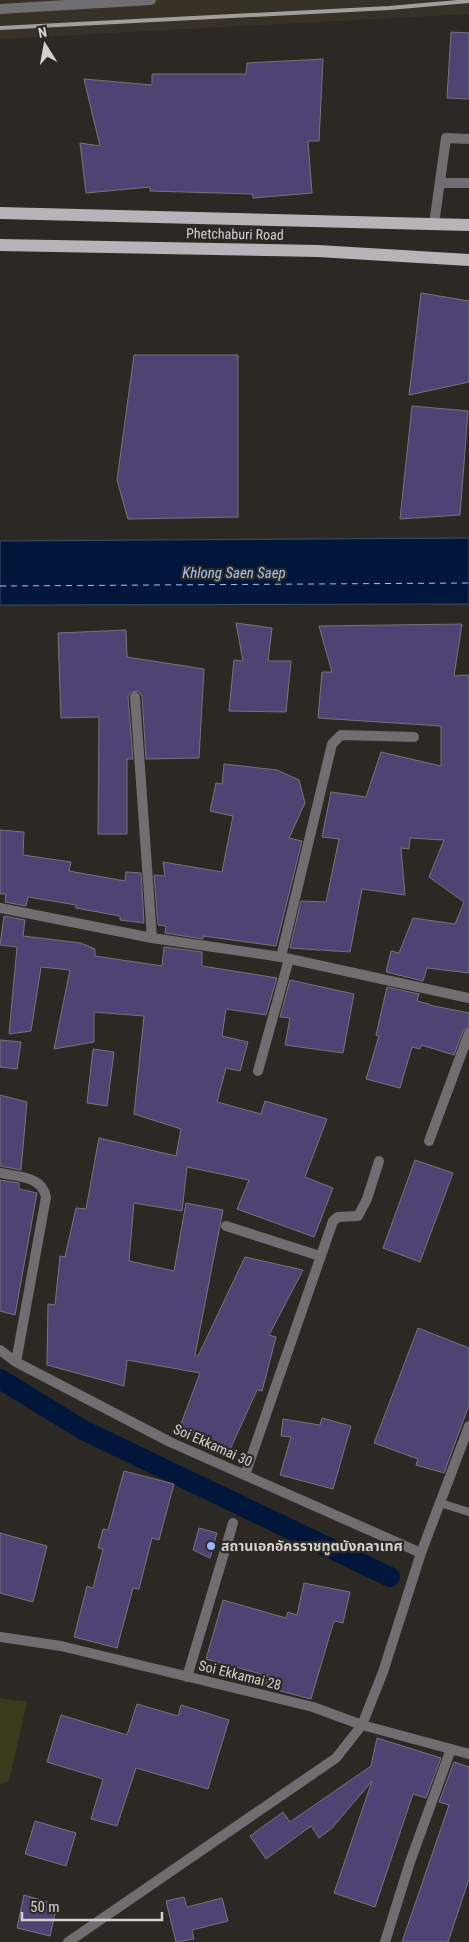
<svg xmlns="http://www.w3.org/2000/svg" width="469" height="1942" font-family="'Roboto Condensed','Noto Sans Thai',sans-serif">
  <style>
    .built { fill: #383128 }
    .green { fill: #393c1a }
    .water { fill: #00163b; stroke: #404e67 }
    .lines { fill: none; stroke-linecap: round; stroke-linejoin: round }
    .canal { stroke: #00163b; stroke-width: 20 }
    .ferry { stroke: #9fc4fa; stroke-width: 1; stroke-dasharray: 6 5; stroke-linecap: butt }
    .building { fill: #4d4473; stroke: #76757b }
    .service { stroke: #706e71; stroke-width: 8 }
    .minor { stroke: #706e71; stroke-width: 10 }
    .tertiary { stroke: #706e71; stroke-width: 10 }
    .primary { stroke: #b7b3b8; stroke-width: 12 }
    .rail { stroke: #a2a09c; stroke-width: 4 }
    .poi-dot { fill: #94b7fd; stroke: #2c2924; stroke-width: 2 }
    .labels { text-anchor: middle; stroke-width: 4.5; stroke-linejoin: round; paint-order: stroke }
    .street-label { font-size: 14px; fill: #d4d2cf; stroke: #2c2924 }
    .poi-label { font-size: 14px; font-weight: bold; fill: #d4d2cf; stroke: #2c2924; text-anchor: start }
    .water-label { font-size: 15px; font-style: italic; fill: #9fc4fa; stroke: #2c2924 }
  </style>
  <rect width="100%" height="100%" fill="#2c2924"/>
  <!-- built -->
  <path class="built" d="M 0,0 L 469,0 L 469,14 L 0,39 Z"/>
  <!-- green -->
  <path class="green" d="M 0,1698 L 27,1702 L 9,1781 L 0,1784 Z"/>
  <!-- water -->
  <path class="water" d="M 469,538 L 469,604 L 0,605 L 0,541 Z"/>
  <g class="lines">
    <!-- canal -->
    <path class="canal" d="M 0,1379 L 83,1430 L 390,1577"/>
    <!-- ferry -->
    <path class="ferry" d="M 0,586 L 469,583"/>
  </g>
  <!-- building -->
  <path class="building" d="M 451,32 L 469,33 L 469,99 L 447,98 Z
    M 323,59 L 319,141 L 308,141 L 312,193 L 253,198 L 253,194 L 150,191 L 150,187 L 86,193 L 80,143 L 100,146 L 84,79 L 152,85 L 152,74 L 246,74 L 247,63 Z
    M 421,293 L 469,301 L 469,382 L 409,395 Z
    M 134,355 L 238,355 L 238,517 L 128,519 L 117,480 Z
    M 412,406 L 468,411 L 460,515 L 400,519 Z
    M 236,623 L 272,628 L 268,661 L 291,661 L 286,712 L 229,711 L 234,660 L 243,661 Z
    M 462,624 L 454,676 L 469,675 L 469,973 L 427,968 L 423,981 L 386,972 L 391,951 L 399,953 L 413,918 L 455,924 L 464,902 L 429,877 L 444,840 L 410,838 L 409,849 L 401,848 L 405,895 L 362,889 L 350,952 L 290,948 L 301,901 L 326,902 L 339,839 L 322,837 L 331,792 L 366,797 L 381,752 L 441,766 L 441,726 L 318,718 L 322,672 L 332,672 L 319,626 Z
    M 126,630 L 127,657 L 204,669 L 199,758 L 146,759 L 142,696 L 138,691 L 131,692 L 128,697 L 133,759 L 127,759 L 127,834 L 98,834 L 99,717 L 61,718 L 58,633 Z
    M 224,764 L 277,770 L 299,780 L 305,803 L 289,838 L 302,841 L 276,946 L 203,936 L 203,939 L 165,933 L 166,926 L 158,925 L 154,875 L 165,876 L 163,862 L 222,872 L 233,816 L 210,811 L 216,783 L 222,784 Z
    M 0,830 L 24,832 L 23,855 L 71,862 L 69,871 L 125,881 L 126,872 L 141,873 L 144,923 L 120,920 L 120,916 L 76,908 L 76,905 L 28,897 L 26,906 L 5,902 L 6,894 L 0,894 Z
    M 4,916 L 25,920 L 23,936 L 81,943 L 95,949 L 95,956 L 162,966 L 164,947 L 202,952 L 202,966 L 277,978 L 266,1015 L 226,1009 L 222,1036 L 248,1042 L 240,1071 L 226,1068 L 217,1102 L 261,1114 L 265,1101 L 327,1119 L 305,1177 L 333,1188 L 314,1237 L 237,1209 L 249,1180 L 187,1167 L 182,1211 L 134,1203 L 129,1261 L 174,1271 L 186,1203 L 223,1210 L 195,1355 L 198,1356 L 245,1257 L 303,1270 L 269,1335 L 276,1337 L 262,1391 L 257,1390 L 228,1454 L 179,1429 L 200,1373 L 127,1360 L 124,1386 L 47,1365 L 48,1304 L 55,1305 L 60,1256 L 65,1257 L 76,1208 L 86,1209 L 99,1138 L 176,1156 L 181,1129 L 134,1114 L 144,1016 L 94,1012 L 94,1042 L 54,1049 L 70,970 L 41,967 L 31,1031 L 9,1034 L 17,947 L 0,945 Z
    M 290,980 L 354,994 L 343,1053 L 285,1045 L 290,1018 L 280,1017 Z
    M 387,987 L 419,994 L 417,1001 L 429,1004 L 429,1005 L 469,1013 L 469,1026 L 463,1031 L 454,1055 L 421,1045 L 420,1049 L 412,1047 L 400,1088 L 366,1079 L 379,1036 L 376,1035 Z
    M 0,1040 L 21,1042 L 17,1069 L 0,1067 Z
    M 93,1049 L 114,1052 L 107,1106 L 87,1103 Z
    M 0,1095 L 27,1102 L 21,1170 L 0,1166 Z
    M 415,1160 L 453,1173 L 420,1262 L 383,1248 Z
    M 0,1180 L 19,1183 L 19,1189 L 37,1193 L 15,1315 L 0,1311 Z
    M 418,1328 L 469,1348 L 469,1405 L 444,1473 L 416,1465 L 418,1459 L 374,1443 Z
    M 322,1418 L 351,1426 L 333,1489 L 280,1475 L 291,1437 L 281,1436 L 283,1419 L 320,1425 Z
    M 124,1471 L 174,1484 L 159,1540 L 152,1538 L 139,1589 L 133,1588 L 117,1648 L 74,1637 L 87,1586 L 93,1588 L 103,1549 L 98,1548 L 103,1529 L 108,1530 Z
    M 199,1528 L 217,1533 L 210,1558 L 193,1550 Z
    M 0,1533 L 47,1546 L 33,1602 L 0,1593 Z
    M 304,1583 L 350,1592 L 343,1623 L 334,1621 L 311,1699 L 265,1687 L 268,1676 L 206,1659 L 223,1600 L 286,1618 L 288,1612 L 297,1615 Z
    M 137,1704 L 178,1716 L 181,1705 L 229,1720 L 208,1789 L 136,1768 L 117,1826 L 91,1819 L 103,1779 L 47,1762 L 61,1715 L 127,1735 Z
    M 377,1738 L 441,1758 L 426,1798 L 413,1794 L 375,1907 L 334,1893 L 372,1781 L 332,1828 L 319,1838 L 311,1826 L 266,1859 L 250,1836 L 283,1812 L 290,1822 L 371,1766 Z
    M 454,1762 L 469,1767 L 469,1879 L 448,1942 L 402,1942 L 449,1805 L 439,1802 Z
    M 35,1821 L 76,1833 L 66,1866 L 25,1854 Z
    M 24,1895 L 57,1905 L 50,1936 L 17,1928 Z
    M 184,1897 L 187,1907 L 222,1898 L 228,1921 L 192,1930 L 194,1939 L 176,1942 L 166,1901 Z"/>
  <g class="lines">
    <!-- service -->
    <path class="service" d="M 440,1503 L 469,1512"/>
    <!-- minor -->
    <path class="minor" d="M 441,183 L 469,183
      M 434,224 L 446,138 L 469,139
      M 135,697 L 152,938
      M 0,908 L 152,938 L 281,957 L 469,998
      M 281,957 L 332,744 L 341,735 L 414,737
      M 258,1071 L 289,959
      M 429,1141 L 469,1033
      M 0,1173 C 18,1177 42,1176 46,1197 L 16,1362
      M 226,1226 L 320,1256
      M 0,1350 L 16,1362 L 170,1442 L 421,1553
      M 245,1475 L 333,1221 L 338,1217 L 358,1216 L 367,1199 L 379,1161
      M 0,1637 L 61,1646 L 313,1707 L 362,1725 L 469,1754
      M 187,1677 L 233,1523
      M 68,1942 L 336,1758 L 362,1725 L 383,1672 L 421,1553 L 469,1426
      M 385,1942 L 410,1862 L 451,1749"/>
    <!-- tertiary -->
    <path class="tertiary" d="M 0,9 L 151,0"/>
    <!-- primary -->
    <path class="primary" d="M 0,213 L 469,225
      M 0,245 L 318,251 L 469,260"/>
    <!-- rail -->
    <path class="rail" d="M 0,28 L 389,8 L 469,1"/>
  </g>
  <!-- markers -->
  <circle class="poi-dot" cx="211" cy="1546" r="5"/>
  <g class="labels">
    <!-- street labels -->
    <g class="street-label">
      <text transform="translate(235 234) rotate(1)" y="5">Phetchaburi Road</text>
      <text transform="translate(213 1445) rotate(24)" y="5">Soi Ekkamai 30</text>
      <text transform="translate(240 1675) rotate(14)" y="5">Soi Ekkamai 28</text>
    </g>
    <!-- poi labels -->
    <g class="poi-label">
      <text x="221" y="1551">สถานเอกอัครราชทูตบังกลาเทศ</text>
    </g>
    <!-- water labels -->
    <g class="water-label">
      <text x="234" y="578">Khlong Saen Saep</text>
    </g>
  </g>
  <!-- north arrow -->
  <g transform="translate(45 45) rotate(349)" stroke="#2c2924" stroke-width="4" paint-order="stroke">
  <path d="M0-4L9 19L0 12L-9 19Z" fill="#d4d2cf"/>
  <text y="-8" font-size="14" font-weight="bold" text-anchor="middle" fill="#d4d2cf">N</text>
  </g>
  <!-- scale -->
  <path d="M22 1912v8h140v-8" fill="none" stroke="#d4d2cf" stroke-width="2.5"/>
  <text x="30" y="1912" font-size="15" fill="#d4d2cf" stroke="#2c2924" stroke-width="4" paint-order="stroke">50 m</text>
</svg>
